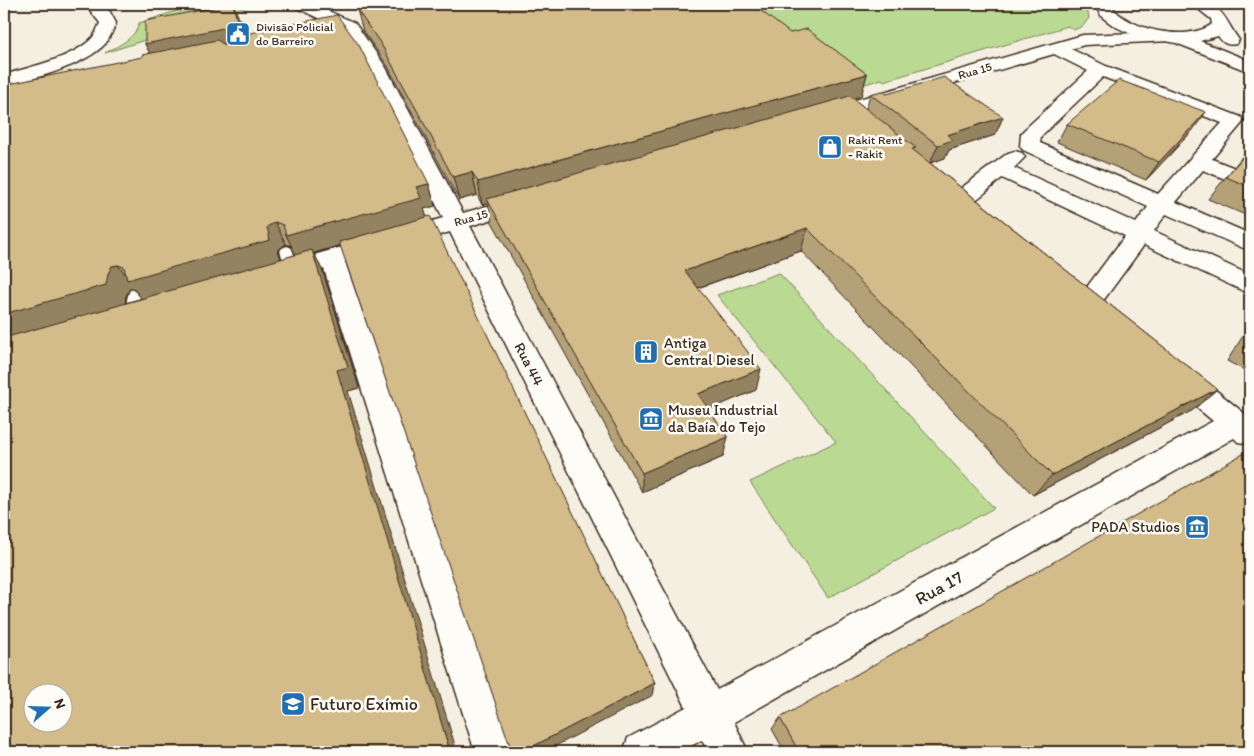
<svg xmlns="http://www.w3.org/2000/svg" width="1254" height="756" font-family="Itim,sans-serif">
  <style>
    .green { fill: #bada93; stroke: #7a8258 }
    .lines { fill: none; stroke-linecap: round; stroke-linejoin: round }
    .lane-casing { stroke: #3b2a1e; stroke-width: 4 }
    .street-casing { stroke: #3b2a1e; stroke-width: 3 }
    .secondary-casing { stroke: #3b2a1e; stroke-width: 3 }
    .lane { fill: #fdfcf7; fill-rule: evenodd }
    .street { fill: #fdfcf7; fill-rule: evenodd }
    .secondary { fill: #fdfcf7; fill-rule: evenodd }
    .wall { fill: #b5a177; stroke: #3b2a1e; fill-rule: evenodd }
    .shaded-wall { fill: #948361; stroke: #3b2a1e }
    .building { fill: #d3bb8a; stroke: #3b2a1e; fill-rule: evenodd }
    .labels { text-anchor: middle; stroke-width: 5; stroke-linejoin: round; paint-order: stroke }
    .far-poi-label { font-size: 12px; fill: #3b2a1e; stroke: #fdfcf7; text-anchor: start }
    .far-street-label { font-size: 12px; fill: #3b2a1e; stroke: #fdfcf7 }
    .poi-label { font-size: 15px; fill: #3b2a1e; stroke: #fdfcf7; text-anchor: start }
    .street-label { font-size: 15px; fill: #3b2a1e; stroke: #fdfcf7 }
    .near-street-label { font-size: 18px; fill: #3b2a1e; stroke: #fdfcf7 }
    .near-poi-label { font-size: 18px; fill: #3b2a1e; stroke: #fdfcf7; text-anchor: start }
  </style>
  <rect width="100%" height="100%" fill="#f5efe1"/>
  <filter id="ink" filterUnits="userSpaceOnUse"><feTurbulence type="fractalNoise" baseFrequency=".02" numOctaves="2"/><feDisplacementMap in="SourceGraphic" scale="10" xChannelSelector="R" yChannelSelector="G"/><feConvolveMatrix kernelMatrix="1 2 1 2 8 2 1 2 1" color-interpolation-filters="sRGB"/></filter>
  <g filter="url(#ink)">
    <!-- green -->
    <path class="green" d="M 198,4 L 255,4 L 105,53 C 118,46 136,38 139,23 Z
      M 744,4 L 1086,4 L 1089,18 L 1083,26 L 1074,30 L 1068,26 L 884,81 L 882,79 L 852,88 Z
      M 779,273 L 994,508 L 828,598 L 750,482 L 836,442 L 717,295 Z"/>
    <g class="lines">
      <defs>
        <path id="lane" d="M 287,246 L 292,248 L 299,270 L 297,273 L 287,273 L 280,251 L 282,248 Z
          M 135,289 L 140,290 C 144,297 143,313 139,320 L 134,322 L 129,320 C 125,313 126,297 130,290 Z"/>
        <path id="street" d="M 293,4 L 313,4 L 355,23 L 385,66 L 463,213 L 526,195 L 534,197 L 537,202 L 534,207 L 470,226 L 717,690 L 1213,421 L 1167,383 L 1163,375 L 1167,367 L 1177,364 L 1187,367 L 1250,418 L 1250,444 L 1238,442 L 1234,438 L 734,722 L 748,752 L 708,752 L 702,740 L 680,752 L 623,752 L 628,738 L 686,707 L 450,232 L 345,262 L 514,752 L 475,752 L 324,269 L 281,281 L 272,279 L 269,273 L 272,267 L 443,218 L 367,66 L 343,30 L 295,7 Z
          M 1165,32 L 1171,33 L 1173,37 L 1171,41 L 1084,45 L 1071,49 L 1106,66 L 1241,117 L 1244,121 L 1212,159 L 1250,174 L 1250,189 L 1203,170 L 1176,202 L 1250,234 L 1250,251 L 1166,214 L 1154,231 L 1250,275 L 1250,294 L 1144,245 L 1097,309 L 1088,312 L 1079,309 L 1075,303 L 1125,236 L 1002,178 C 988,189 971,210 952,205 L 949,200 L 952,195 L 1008,153 L 1015,151 L 1022,153 L 1025,157 L 1014,168 L 1136,223 L 1148,207 L 1023,150 L 1020,146 L 1021,134 L 1024,130 L 1088,71 L 1054,54 L 831,119 L 824,121 L 817,119 L 814,115 L 817,111 L 1083,35 ZM 1103,77 L 1222,123 L 1158,194 L 1040,143 L 1041,136 Z"/>
        <path id="secondary" d="M 85,4 L 102,4 L 110,12 L 116,23 C 113,30 110,38 105,44 C 86,65 32,80 4,86 L 4,75 C 29,67 75,58 93,37 C 96,33 98,27 100,23 Z
          M 1094,4 L 1110,4 C 1126,30 1188,43 1212,24 L 1211,19 L 1192,4 C 1224,2 1223,18 1239,40 L 1236,44 C 1227,46 1223,43 1218,36 L 1200,41 L 1250,61 L 1250,72 L 1176,43 L 1131,34 L 1114,26 L 1102,17 Z"/>
      </defs>
      <!-- lane casing -->
      <use href="#lane" class="lane-casing"/>
      <!-- street casing -->
      <use href="#street" class="street-casing"/>
      <!-- secondary casing -->
      <use href="#secondary" class="secondary-casing"/>
      <!-- lane -->
      <use href="#lane" class="lane"/>
      <!-- street -->
      <use href="#street" class="street"/>
      <!-- secondary -->
      <use href="#secondary" class="secondary"/>
    </g>
    <!-- wall -->
    <path class="wall" d="M 233,4 L 240,21 L 244,34 L 429,184 L 435,206 L 424,209 L 426,216 L 655,683 L 653,695 L 340,246 L 314,253 L 323,272 L 359,388 L 348,391 L 4,752 L 142,57 L 150,53 L 145,44 ZM 286,244 L 291,246 L 295,255 L 281,259 L 278,250 ZM 130,288 L 133,288 L 142,298 L 125,303 L 126,296 Z
      M 357,10 L 790,33 L 867,74 L 861,96 L 853,98 L 866,109 L 870,94 L 887,94 L 1003,117 L 995,135 L 949,150 L 945,158 L 930,163 L 1217,389 L 1193,410 L 1033,495 L 801,251 L 698,288 L 756,390 L 709,409 L 723,457 L 642,492 L 492,222 L 488,203 L 482,205 L 477,195 L 459,200 L 387,65 L 363,31 Z
      M 1067,124 L 1193,130 L 1146,180 L 1057,142 Z
      M 1250,147 L 1250,217 L 1208,199 Z
      M 1250,325 L 1250,373 L 1227,361 Z
      M 780,718 L 1250,752 L 785,752 L 772,729 Z"/>
    <!-- shaded-wall -->
    <path class="shaded-wall" d="M 233,4 L 240,21 L 246,43 L 154,62 L 145,44 Z
      M 867,74 L 861,96 L 489,202 L 487,199 L 488,203 L 482,205 L 478,182 Z
      M 1206,112 L 1193,130 L 1146,180 L 1159,162 Z
      M 1003,117 L 995,135 L 949,150 L 945,158 L 930,163 L 938,145 L 947,135 Z
      M 472,172 L 477,195 L 459,200 L 453,177 Z
      M 429,184 L 435,206 L 424,209 L 428,220 L 314,253 L 323,272 L 359,388 L 348,391 L 457,752 L 450,752 L 297,258 L 286,235 L 416,187 Z
      M 275,222 L 286,244 L 278,250 L 282,262 L 144,302 L 133,288 L 130,288 L 126,296 L 125,307 L 4,342 L 4,314 L 108,274 L 112,266 L 118,265 L 129,279 L 267,227 Z
      M 807,228 L 801,251 L 683,293 L 685,271 Z
      M 761,369 L 756,390 L 696,415 L 698,394 Z
      M 1217,389 L 1193,410 L 1033,495 L 1052,475 Z
      M 728,437 L 723,457 L 642,492 L 642,473 Z
      M 655,683 L 653,695 L 544,752 L 522,752 Z
      M 284,747 L 295,752 L 273,752 Z"/>
    <!-- building -->
    <path class="building" d="M 233,4 L 238,25 L 145,44 L 145,21 Z
      M 389,4 L 752,4 L 790,33 L 807,29 L 867,74 L 478,182 L 472,172 L 453,177 L 381,44 L 357,10 Z
      M 337,15 L 359,45 L 429,184 L 416,187 L 421,198 L 286,235 L 283,225 L 275,222 L 267,227 L 270,240 L 127,280 L 124,267 L 118,265 L 112,266 L 108,274 L 106,285 L 4,314 L 4,85 L 142,57 L 142,55 L 217,40 L 225,45 L 231,41 L 231,37 Z
      M 944,77 L 1003,117 L 947,135 L 953,140 L 938,145 L 870,94 L 882,91 L 887,94 Z
      M 1119,80 L 1206,112 L 1159,162 L 1067,124 Z
      M 850,96 L 916,148 L 912,149 L 1217,389 L 1052,475 L 807,228 L 685,271 L 761,369 L 698,394 L 728,437 L 642,473 L 487,199 Z
      M 1242,158 L 1250,161 L 1250,187 L 1226,177 Z
      M 430,216 L 655,683 L 522,752 L 512,752 L 339,242 Z
      M 312,250 L 348,367 L 337,370 L 450,752 L 285,752 L 284,747 L 273,752 L 4,752 L 4,338 ZM 32,694 L 62,694 L 62,724 L 32,724 Z
      M 1250,450 L 1250,752 L 799,752 L 780,718 Z"/>
  </g>
  <!-- icons -->
  <defs>
    <symbol id="civic-square" viewBox="-11 -11 22 22"><rect x="-9" y="-9" width="18" height="18" rx="4" fill="#1f6fb2" stroke="#fdfcf7"/><path d="M-.6-6.5H3V-4.5H.6V-3L4-1V1h2V6H-6V1h2V-1L-.6-3ZM-1.2 2.5V6h2.4V2.5Z" fill="#fff"/></symbol>
    <symbol id="shop-square" viewBox="-11 -11 22 22"><rect x="-9" y="-9" width="18" height="18" rx="4" fill="#1f6fb2" stroke="#fdfcf7"/><path d="M-5-2.5h2.3a2.7 3.5 0 0 1 5.4 0H5L5.5 6h-11ZM-1.5-2.5h3a1.5 2.3 0 0 0-3 0Z" fill="#fff"/></symbol>
    <symbol id="building-square" viewBox="-11 -11 22 22"><rect x="-9" y="-9" width="18" height="18" rx="4" fill="#1f6fb2" stroke="#fdfcf7"/><path d="M-4-6H4V6H1V3H-1V6H-4ZM-2.5-4.3h1.7v1.8h-1.7ZM.8-4.3h1.7v1.8H.8ZM-2.5-1h1.7V.8h-1.7ZM.8-1h1.7V.8H.8Z" fill="#fff"/></symbol>
    <symbol id="museum-square" viewBox="-11 -11 22 22"><rect x="-9" y="-9" width="18" height="18" rx="4" fill="#1f6fb2" stroke="#fdfcf7"/><path d="M0-6L6-3V-2H-6V-3ZM-5-1h2V3h-2ZM-1-1h2V3h-2ZM3-1h2V3H3ZM-6 4H6V6H-6Z" fill="#fff"/></symbol>
    <symbol id="school-square" viewBox="-11 -11 22 22"><rect x="-9" y="-9" width="18" height="18" rx="4" fill="#1f6fb2" stroke="#fdfcf7"/><path d="M0-5L7-2L0 1L-7-2ZM-4 1L0 2.5L4 1V4Q0 6-4 4Z" fill="#fff"/></symbol>
  </defs>
  <g fill-rule="evenodd">
    <use href="#civic-square" x="224" y="20" width="28" height="28"/>
    <use href="#shop-square" x="816" y="133" width="28" height="28"/>
    <use href="#building-square" x="632" y="338" width="28" height="28"/>
    <use href="#museum-square" x="637" y="405" width="28" height="28"/>
    <use href="#museum-square" x="1183" y="513" width="28" height="28"/>
    <use href="#school-square" x="279" y="690" width="28" height="28"/>
  </g>
  <g class="labels">
    <!-- far-poi labels -->
    <g class="far-poi-label">
      <text x="256" y="31">Divisão Policial<tspan x="256" dy="14">do Barreiro</tspan></text>
      <text x="848" y="144">Rakit Rent<tspan x="848" dy="14">- Rakit</tspan></text>
    </g>
    <!-- far-street labels -->
    <g class="far-street-label">
      <text transform="translate(975 71) rotate(-16)" y="4">Rua 15</text>
      <text transform="translate(471 218) rotate(-16)" y="4">Rua 15</text>
    </g>
    <!-- poi labels -->
    <g class="poi-label">
      <text x="664" y="348">Antiga<tspan x="664" dy="17">Central Diesel</tspan></text>
      <text x="668" y="415">Museu Industrial<tspan x="668" dy="17">da Baía do Tejo</tspan></text>
      <text x="1180" y="532" text-anchor="end">PADA Studios</text>
    </g>
    <!-- street labels -->
    <g class="street-label">
      <text transform="translate(529 364) rotate(63)" y="5">Rua 44</text>
    </g>
    <!-- near-street labels -->
    <g class="near-street-label">
      <text transform="translate(939 588) rotate(-29)" y="6">Rua 17</text>
    </g>
    <!-- near-poi labels -->
    <g class="near-poi-label">
      <text x="310" y="710">Futuro Exímio</text>
    </g>
  </g>
  <!-- margin -->
  <rect width="1254" height="756" fill="none" stroke="#fdfcf7" stroke-width="20"/>
  <rect x="10" y="10" width="1234" height="736" fill="none" stroke="#3b2a1e" stroke-width="2" filter="url(#ink)"/>
  <!-- north arrow -->
  <g transform="translate(48 708) rotate(70)"><circle r="24" fill="#fdfcf7" stroke="#afa8a0"/>
  <path d="M0-4L9 19L0 12L-9 19Z" fill="#1f6fb2"/>
  <text y="-8" font-size="14" font-weight="bold" text-anchor="middle" fill="#3b2a1e">N</text>
  </g>
</svg>
